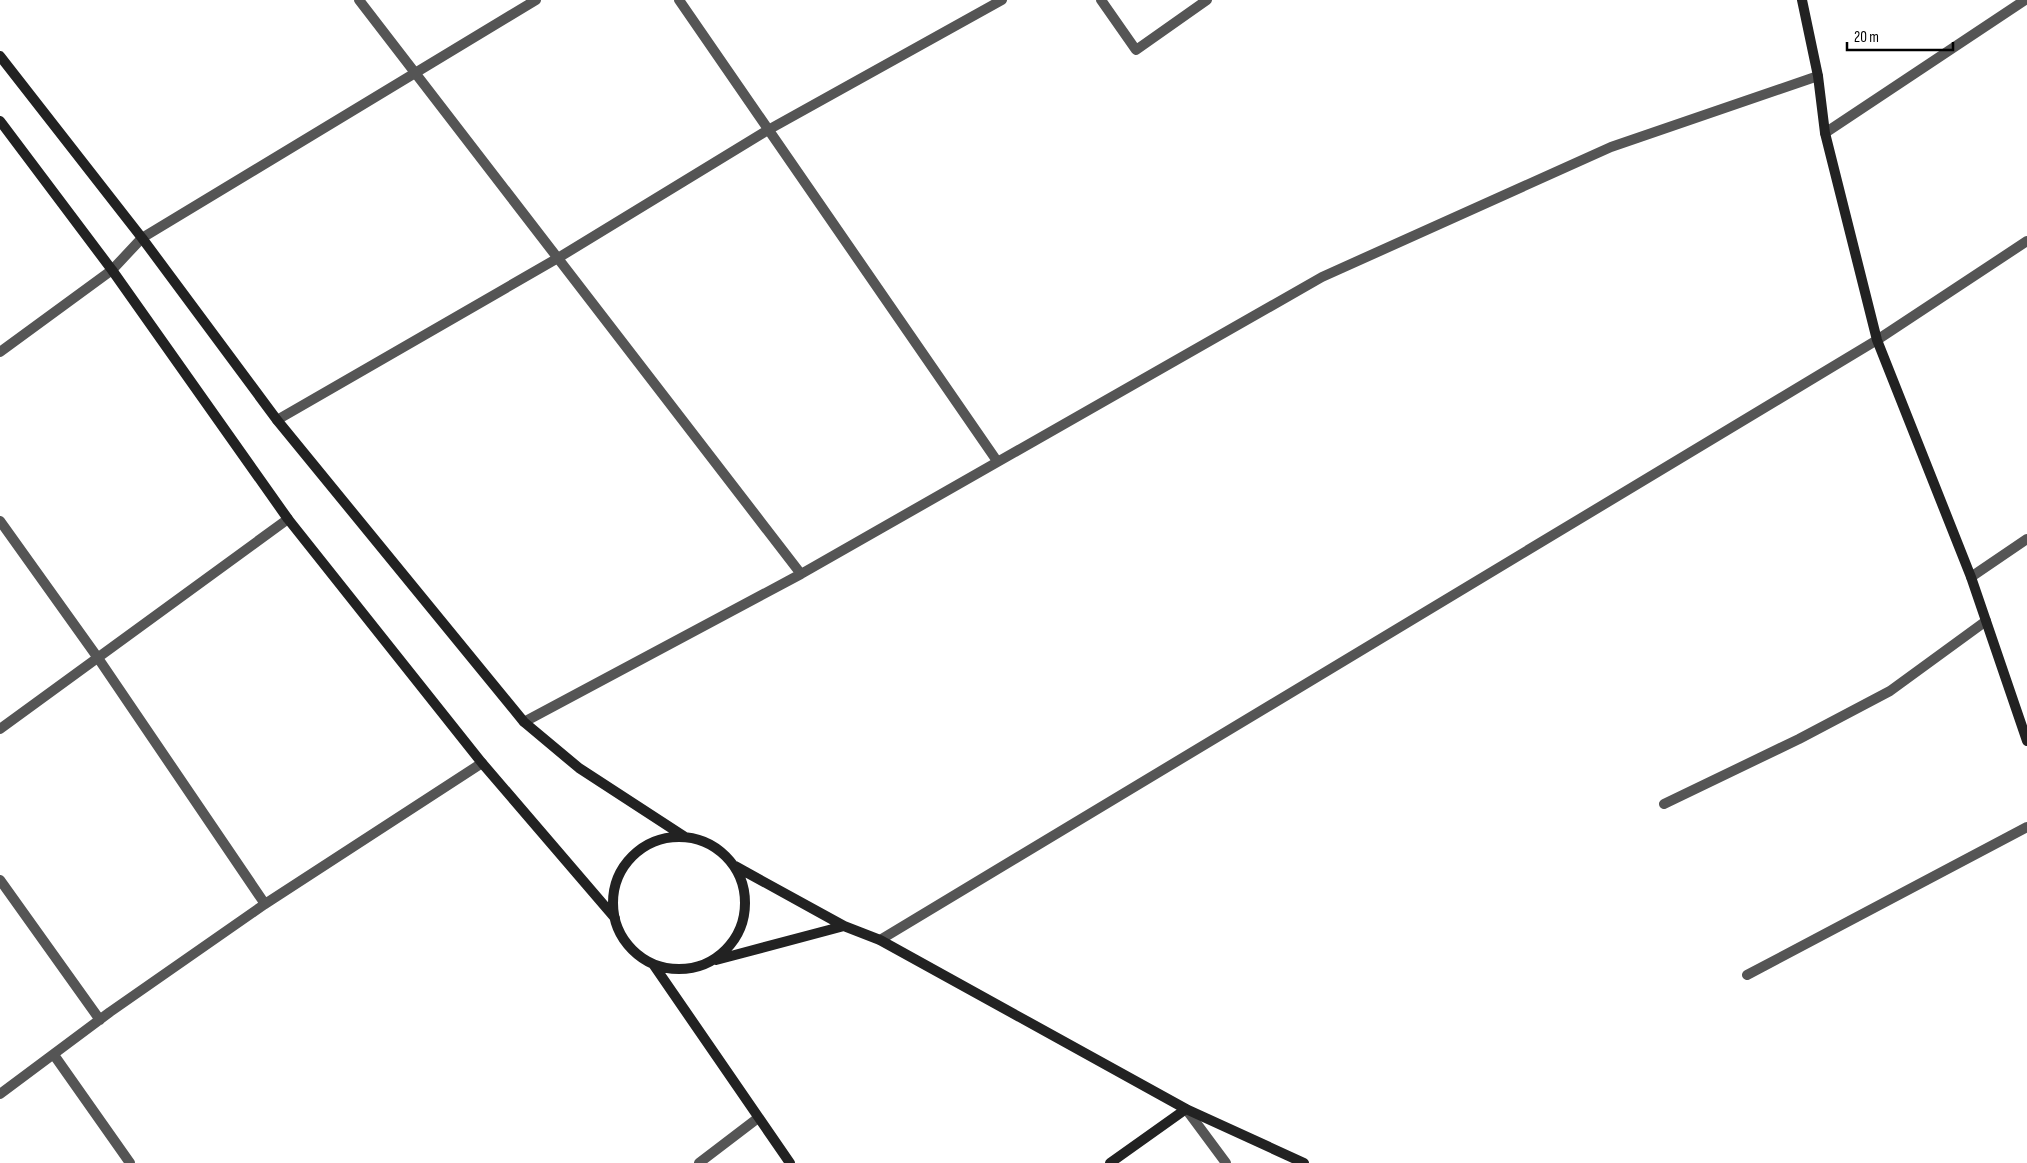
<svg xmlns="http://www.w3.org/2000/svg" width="2027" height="1163" font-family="'Sofia Sans Condensed',sans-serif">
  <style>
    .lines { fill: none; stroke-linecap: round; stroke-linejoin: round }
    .street { stroke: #555; stroke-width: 10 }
    .secondary { stroke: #222; stroke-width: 10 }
  </style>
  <rect width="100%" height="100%" fill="#fff"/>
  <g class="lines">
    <!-- street -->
    <path class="street" d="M 359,0 L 801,574
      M 679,0 L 997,461
      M 1101,0 L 1136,50 L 1207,0
      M 1825,133 L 2025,0
      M 0,352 L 112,270 L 142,238 L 536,0
      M 277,420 L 558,258 L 768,130 L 1002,0
      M 0,521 L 98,658 L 265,904
      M 1971,577 L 2027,539
      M 524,722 L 801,574 L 1322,277 L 1611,147 L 1818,76
      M 0,729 L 288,519
      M 1664,804 L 1799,739 L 1890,691 L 1986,621
      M 0,880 L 100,1020
      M 880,940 L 1877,340 L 2027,241
      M 1747,975 L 2027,827
      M 54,1055 L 130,1163
      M 0,1094 L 110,1012 L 265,904 L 482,763
      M 1186,1109 L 1226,1163
      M 699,1163 L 758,1118"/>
    <!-- secondary -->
    <path class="secondary" d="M 1802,0 L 1818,76 L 1825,133 L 1877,340 L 1971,577 L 2027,741
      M 0,56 L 142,238 L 277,420 L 524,722 L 579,768 L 685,837
      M 0,121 L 112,270 L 288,519 L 482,763 L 615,918
      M613 903a66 66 0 1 1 132 0a66 66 0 1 1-132 0Z
      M 735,866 L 844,926 L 880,940 L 1186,1109 L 1304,1163
      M 716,960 L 844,926
      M 653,964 L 790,1163
      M 1110,1163 L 1186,1109"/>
  </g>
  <!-- scale -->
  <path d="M1847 42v8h106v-8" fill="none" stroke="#000000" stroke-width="2.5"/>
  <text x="1854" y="42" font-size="15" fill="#000000" stroke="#ffffff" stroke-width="4" paint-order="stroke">20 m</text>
</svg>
